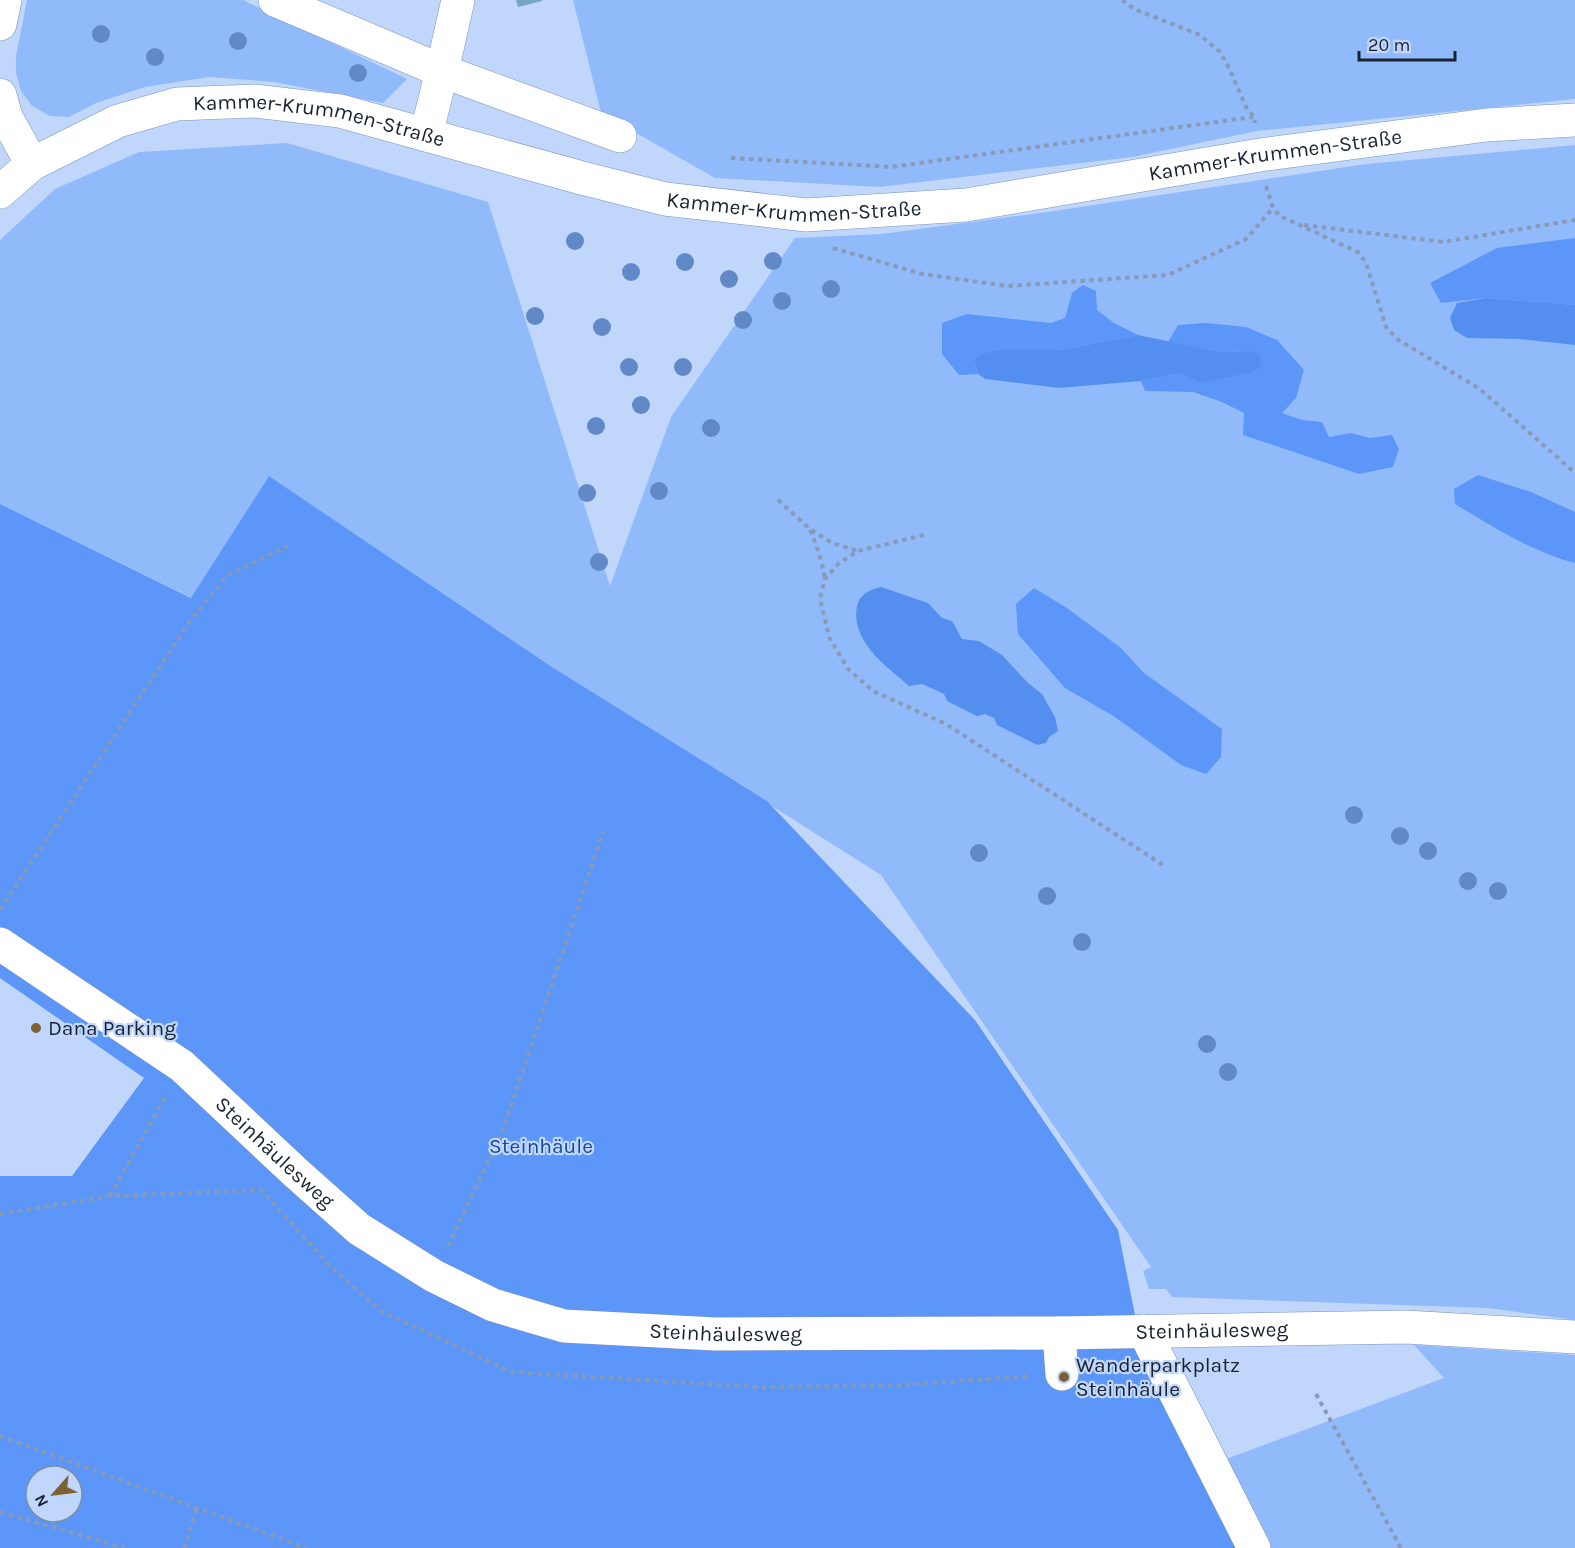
<svg xmlns="http://www.w3.org/2000/svg" width="1575" height="1548" font-family="Karla,sans-serif">
  <style>
    .green { fill: #91bafb }
    .forest { fill: #5b96f8; fill-rule: evenodd }
    .water { fill: #548ff0 }
    .building { fill: #76a5c5 }
    .lines { fill: none; stroke-linecap: round; stroke-linejoin: round }
    .minor-casing { stroke: #7993bd; stroke-width: 34 }
    .path { stroke: #889ab8; stroke-width: 4; stroke-dasharray: 4.5 4.5; stroke-linecap: butt }
    .minor { stroke: #fff; stroke-width: 33 }
    .tree { fill: #6189c8 }
    .poi-dot { fill: #7c6233; stroke: #c0d6fb; stroke-width: 2 }
    .labels { text-anchor: middle; stroke-width: 4.5; stroke-linejoin: round; paint-order: stroke }
    .street-label { font-size: 21px; fill: #182232; stroke: #c0d6fb }
    .poi-label { font-size: 21px; fill: #182232; stroke: #c0d6fb; text-anchor: start }
    .park-label { font-size: 21px; fill: #134a9f; stroke: #c0d6fb }
  </style>
  <rect width="100%" height="100%" fill="#c0d6fb"/>
  <!-- green -->
  <path class="green" d="M 27,0 L 243,0 L 407,79 L 383,103 L 274,82 L 210,77 L 145,87 L 96,103 L 69,117 L 50,116 L 32,106 L 21,91 L 16,73 L 16,56 Z
    M 573,0 L 1575,0 L 1575,99 L 1257,131 L 1132,157 L 879,187 L 715,178 L 601,113 Z
    M 287,143 L 488,202 L 610,586 L 671,417 L 795,238 L 882,234 L 1047,212 L 1366,164 L 1575,145 L 1575,1320 L 1488,1308 L 1172,1297 L 1166,1289 L 1149,1289 L 1143,1271 L 1151,1267 L 881,875 L 552,667 L 269,476 L 192,598 L 0,504 L 0,240 L 55,189 L 139,152 Z
    M 1414,1345 L 1575,1355 L 1575,1548 L 1263,1548 L 1218,1462 L 1444,1378 Z"/>
  <!-- forest -->
  <path class="forest" d="M 1575,238 L 1575,305 L 1486,298 L 1441,303 L 1430,283 L 1497,248 Z
    M 1083,285 L 1096,291 L 1097,310 L 1114,323 L 1138,335 L 1060,350 L 997,350 L 974,362 L 978,374 L 959,375 L 942,354 L 942,323 L 967,314 L 1051,323 L 1065,318 L 1072,293 Z
    M 1206,323 L 1246,327 L 1277,340 L 1304,370 L 1296,398 L 1282,413 L 1302,420 L 1322,422 L 1329,437 L 1351,433 L 1370,438 L 1392,435 L 1399,449 L 1393,467 L 1359,474 L 1243,435 L 1244,413 L 1222,402 L 1193,392 L 1145,391 L 1141,381 L 1181,373 L 1252,351 L 1220,352 L 1168,342 L 1178,325 Z
    M 1478,475 L 1531,492 L 1575,512 L 1575,563 C 1532,552 1493,527 1455,504 L 1454,489 Z
    M 269,476 L 552,667 L 767,801 L 975,1020 L 1118,1230 L 1145,1365 L 1239,1548 L 0,1548 L 0,1176 L 72,1176 L 144,1078 L 0,978 L 0,504 L 191,598 ZM 36,1476 L 72,1476 L 72,1512 L 36,1512 Z
    M 1034,588 L 1067,608 L 1121,648 L 1144,673 L 1222,729 L 1221,757 L 1206,774 L 1181,765 L 1115,717 L 1065,688 L 1018,634 L 1016,604 Z"/>
  <!-- water -->
  <path class="water" d="M 1486,298 L 1575,305 L 1575,345 L 1519,339 L 1467,338 L 1454,330 L 1450,318 L 1457,303 Z
    M 1138,335 L 1220,352 L 1252,351 L 1260,356 L 1261,366 L 1252,372 L 1201,383 L 1181,373 L 1141,381 L 1059,388 L 985,379 L 978,374 L 974,362 L 979,355 L 997,350 L 1060,350 Z
    M 881,587 L 928,603 L 942,618 L 952,621 L 962,639 L 979,641 L 1002,655 L 1028,683 L 1042,694 L 1055,717 L 1058,731 L 1049,737 L 1046,743 L 1037,745 L 997,725 L 994,718 L 985,714 L 977,716 L 947,701 L 944,694 L 922,684 L 909,686 C 886,666 850,641 857,606 C 860,594 870,589 881,587 Z"/>
  <!-- building -->
  <path class="building" d="M 516,0 L 542,0 L 542,1 L 518,7 Z"/>
  <g class="lines">
    <defs>
      <g id="minor">
        <path d="M 275,0 L 442,71 L 426,135"/>
        <path d="M 458,0 L 442,71 L 620,136"/>
        <path d="M 0,24 L 5,0"/>
        <path d="M 0,95 L 6,117 L 32,164"/>
        <path id="s1" d="M 0,192 L 32,164 L 118,121 L 177,104 L 254,101 L 340,111 L 582,178 L 665,199 L 806,215 L 966,205 L 1260,155 L 1487,125 L 1575,120"/>
        <path id="s2" d="M 0,944 L 182,1066 L 295,1172 L 359,1229 L 434,1276 L 493,1305 L 564,1326 L 715,1334 L 1059,1333 L 1406,1327 L 1575,1337"/>
        <path d="M 1144,1331 L 1254,1548"/>
        <path d="M 1059,1333 L 1062,1374"/>
      </g>
    </defs>
    <!-- minor casing -->
    <use href="#minor" class="minor-casing"/>
    <!-- path -->
    <path class="path" d="M 1122,0 L 1134,9 L 1200,35 L 1220,52 L 1229,68 L 1246,107 L 1254,117 L 1255,123
      M 731,158 L 891,167 L 1253,117
      M 1266,186 L 1273,208 L 1280,216 L 1358,252 L 1366,263 L 1386,327 L 1397,339 L 1480,389 L 1575,473
      M 1304,225 L 1443,242 L 1575,220
      M 833,248 L 922,274 L 1007,286 L 1168,275 L 1246,239 L 1273,208
      M 778,500 L 810,529 L 832,543 L 858,551
      M 810,530 C 817,546 822,561 825,579
      M 924,535 L 858,551 L 839,563 L 825,579 L 820,598 L 829,637 L 848,669 L 873,691 L 946,724 L 1166,867
      M 0,910 L 192,618 L 228,575 L 288,546
      M 110,1196 L 166,1095
      M 0,1214 L 110,1196 L 261,1190 L 329,1265 L 381,1311 L 511,1372 L 758,1387 L 886,1386 L 1031,1376
      M 448,1246 L 503,1130 L 603,832
      M 1316,1394 L 1401,1548
      M 0,1436 L 307,1548
      M 0,1512 L 125,1548
      M 184,1548 L 197,1508"/>
    <!-- minor -->
    <use href="#minor" class="minor"/>
  </g>
  <!-- trees -->
  <g class="tree">
    <circle cx="101" cy="34" r="9"/>
    <circle cx="238" cy="41" r="9"/>
    <circle cx="155" cy="57" r="9"/>
    <circle cx="358" cy="73" r="9"/>
    <circle cx="575" cy="241" r="9"/>
    <circle cx="773" cy="261" r="9"/>
    <circle cx="685" cy="262" r="9"/>
    <circle cx="631" cy="272" r="9"/>
    <circle cx="729" cy="279" r="9"/>
    <circle cx="831" cy="289" r="9"/>
    <circle cx="782" cy="301" r="9"/>
    <circle cx="535" cy="316" r="9"/>
    <circle cx="743" cy="320" r="9"/>
    <circle cx="602" cy="327" r="9"/>
    <circle cx="629" cy="367" r="9"/>
    <circle cx="683" cy="367" r="9"/>
    <circle cx="641" cy="405" r="9"/>
    <circle cx="596" cy="426" r="9"/>
    <circle cx="711" cy="428" r="9"/>
    <circle cx="659" cy="491" r="9"/>
    <circle cx="587" cy="493" r="9"/>
    <circle cx="599" cy="562" r="9"/>
    <circle cx="1354" cy="815" r="9"/>
    <circle cx="1400" cy="836" r="9"/>
    <circle cx="1428" cy="851" r="9"/>
    <circle cx="979" cy="853" r="9"/>
    <circle cx="1468" cy="881" r="9"/>
    <circle cx="1498" cy="891" r="9"/>
    <circle cx="1047" cy="896" r="9"/>
    <circle cx="1082" cy="942" r="9"/>
    <circle cx="1207" cy="1044" r="9"/>
    <circle cx="1228" cy="1072" r="9"/>
  </g>
  <!-- markers -->
  <g class="poi-dot">
    <circle cx="36" cy="1028" r="6"/>
    <circle cx="1064" cy="1377" r="6"/>
  </g>
  <g class="labels">
    <!-- street labels -->
    <g class="street-label">
      <text dy="7" stroke="none"><textPath href="#s1" startOffset="344">Kammer-Krummen-Straße</textPath></text>
      <text dy="7" stroke="none"><textPath href="#s1" startOffset="1316">Kammer-Krummen-Straße</textPath></text>
      <text dy="7" stroke="none"><textPath href="#s1" startOffset="830">Kammer-Krummen-Straße</textPath></text>
      <text dy="7" stroke="none"><textPath href="#s2" startOffset="346">Steinhäulesweg</textPath></text>
      <text dy="7" stroke="none"><textPath href="#s2" startOffset="1336">Steinhäulesweg</textPath></text>
      <text dy="7" stroke="none"><textPath href="#s2" startOffset="850">Steinhäulesweg</textPath></text>
    </g>
    <!-- poi labels -->
    <g class="poi-label">
      <text x="48" y="1035">Dana Parking</text>
      <text x="1076" y="1372">Wanderparkplatz<tspan x="1076" dy="24">Steinhäule</tspan></text>
    </g>
    <!-- park labels -->
    <g class="park-label">
      <text x="541" y="1153">Steinhäule</text>
    </g>
  </g>
  <!-- north arrow -->
  <g transform="translate(54 1494) rotate(242)"><circle r="28" fill="#c0d6fb" stroke="#7d8eab" stroke-width="1.5"/>
  <path d="M0-4.5L10 22L0 15L-10 22Z" fill="#7c6233"/>
  <text y="-9" font-size="16" font-weight="bold" text-anchor="middle" fill="#182232">N</text>
  </g>
  <!-- scale -->
  <path d="M1359 51v9h96v-9" fill="none" stroke="#182232" stroke-width="3"/>
  <text x="1368" y="51" font-size="18" fill="#182232" stroke="#c0d6fb" stroke-width="4.5" paint-order="stroke">20 m</text>
</svg>
